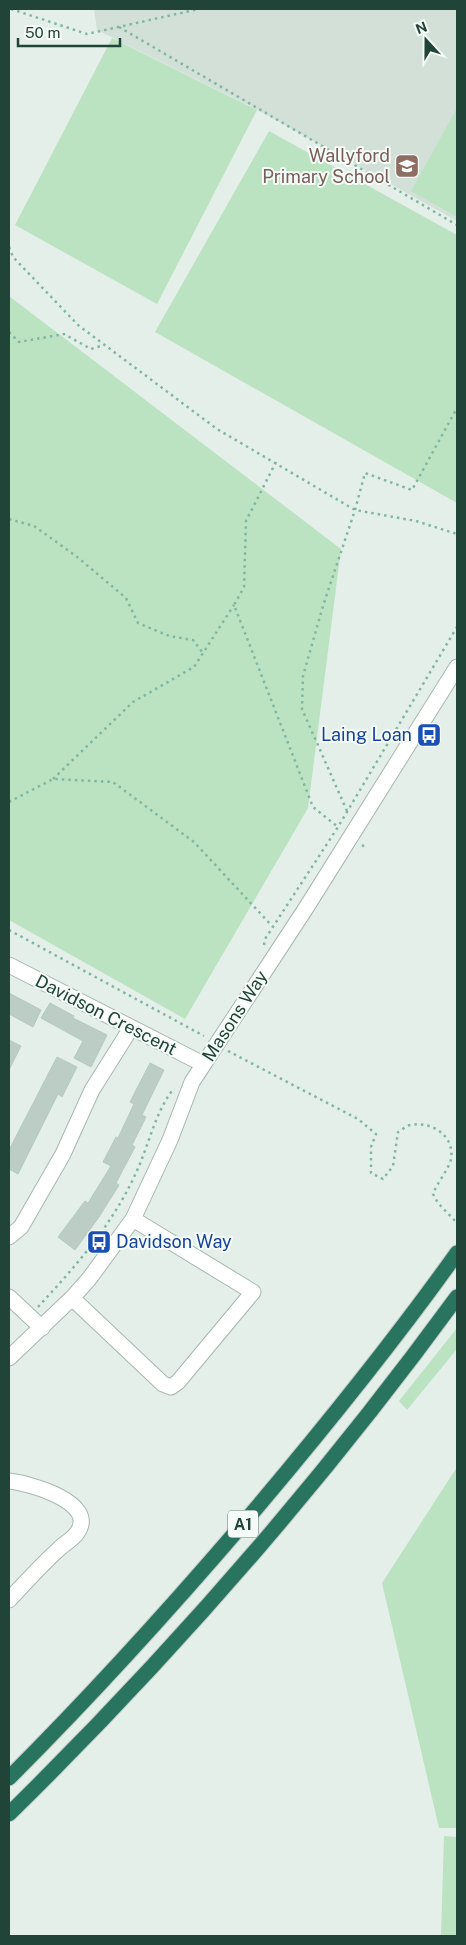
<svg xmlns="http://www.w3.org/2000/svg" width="466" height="1945" font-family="'Public Sans',sans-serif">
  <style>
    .built { fill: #d2e0d8 }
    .green { fill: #bbe3c2 }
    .building { fill: #bccdc5; stroke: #b5cac0 }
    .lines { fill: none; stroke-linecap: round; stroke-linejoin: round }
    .minor-casing { stroke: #a6b8b0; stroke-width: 17 }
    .highway-casing { stroke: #c1cbc7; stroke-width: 17 }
    .path { stroke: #81b7a2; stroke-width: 2.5; stroke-dasharray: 2.5 4; stroke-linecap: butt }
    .minor { stroke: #fff; stroke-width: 15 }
    .highway { stroke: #28745f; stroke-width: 15 }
    .labels { text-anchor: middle; stroke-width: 4; stroke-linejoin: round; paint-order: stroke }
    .shield { fill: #f5fbf8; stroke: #617b72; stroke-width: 1 }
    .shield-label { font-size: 16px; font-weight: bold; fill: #214438 }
    .education-label { font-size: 18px; fill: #785e54; stroke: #f5fbf8; text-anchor: end }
    .transit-label { font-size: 18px; fill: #164399; stroke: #f5fbf8; text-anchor: end }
    .street-label { font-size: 18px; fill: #214438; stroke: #f5fbf8 }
  </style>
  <rect width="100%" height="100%" fill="#e4efe9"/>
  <!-- built -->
  <path class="built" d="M 94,9 L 457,9 L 457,221 L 258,110 L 97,30 Z"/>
  <!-- green -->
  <path class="green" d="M 112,38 L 257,110 L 157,304 L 15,225 Z
    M 457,108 L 457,217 L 411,191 Z
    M 269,131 L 457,235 L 457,503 L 155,332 Z
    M 9,296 L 341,549 L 308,808 L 185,1019 L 9,920 Z
    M 457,1328 L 457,1349 L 407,1410 L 399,1401 Z
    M 457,1467 L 457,1828 L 439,1828 L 382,1583 Z
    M 444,1836 L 457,1837 L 457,1936 L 441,1936 Z"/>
  <!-- building -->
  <path class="building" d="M 9,993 L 41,1010 L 33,1027 L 9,1014 Z
    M 50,1003 L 74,1016 L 73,1018 L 107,1035 L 91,1067 L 74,1058 L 83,1041 L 41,1018 Z
    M 9,1040 L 21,1046 L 9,1070 Z
    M 57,1057 L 77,1067 L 62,1097 L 58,1094 L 18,1174 L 9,1169 L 9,1150 Z
    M 150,1063 L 164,1070 L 142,1115 L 146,1117 L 132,1145 L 135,1147 L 116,1183 L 119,1185 L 99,1217 L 75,1250 L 58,1237 L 85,1201 L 88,1203 L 111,1166 L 103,1162 L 116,1137 L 118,1138 L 134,1104 L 130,1102 Z"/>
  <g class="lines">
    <defs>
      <path id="minor" d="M 9,965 L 203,1064
        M 9,1237 L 21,1227 L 63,1154 L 92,1090 L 131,1028
        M 9,1297 L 42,1328
        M 72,1298 L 163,1384 L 171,1387 L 178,1382 L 253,1292 L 133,1219
        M 9,1358 L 72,1298 L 89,1279 L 133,1219 L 170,1140 L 192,1082 L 306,908 L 457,667
        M 9,1481 C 28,1483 99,1502 77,1533 C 73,1539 65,1543 60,1548 C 42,1564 26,1582 9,1600"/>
      <path id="highway" d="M 9,1778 C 96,1691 179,1599 259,1505 C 328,1423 395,1340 457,1253
        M 9,1814 C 170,1656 324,1479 457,1297"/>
    </defs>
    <!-- minor casing -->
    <use href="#minor" class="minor-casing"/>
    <!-- highway casing -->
    <use href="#highway" class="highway-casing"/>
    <!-- path -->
    <path class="path" d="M 11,9 L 87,34 L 199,9
      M 119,27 L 457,225
      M 9,247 L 13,257 L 78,325 L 217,429 L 355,510 L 416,521 L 457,534
      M 9,332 L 19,342 L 64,334 L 91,349 L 104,345
      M 276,462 L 246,521 L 244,587 L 234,605 L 313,807 L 338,827
      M 9,519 L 34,526 L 76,556 L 126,598 L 138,623 L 169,636 L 193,640 L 203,653
      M 53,779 L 133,702 L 194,667 L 234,605
      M 9,802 L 53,779 L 113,782 L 194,842 L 273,927
      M 347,811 L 302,709 L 303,676 L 323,606 L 355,510 L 365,473 L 412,490 L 457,408
      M 362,845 L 367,849
      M 9,930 L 204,1036
      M 264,945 L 265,939 L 338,827 L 457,627
      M 228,1051 L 358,1119 L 376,1134 L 371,1147 L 371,1173 L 383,1179 L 393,1166 L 398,1132 C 402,1130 407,1125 411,1125 C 432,1121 455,1136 451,1159 C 449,1169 437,1183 433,1194 L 438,1203 L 457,1223
      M 38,1307 C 75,1267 112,1225 135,1175 C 149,1146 154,1114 174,1088"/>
    <!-- minor -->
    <use href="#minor" class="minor"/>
    <!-- highway -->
    <use href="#highway" class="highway"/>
  </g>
  <!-- icons -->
  <defs>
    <symbol id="school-square" viewBox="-11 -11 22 22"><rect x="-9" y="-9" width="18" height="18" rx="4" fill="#8d6e63" stroke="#f5fbf8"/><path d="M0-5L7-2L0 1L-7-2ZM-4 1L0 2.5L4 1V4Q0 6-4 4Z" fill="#fff"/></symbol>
    <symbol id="bus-square" viewBox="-11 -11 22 22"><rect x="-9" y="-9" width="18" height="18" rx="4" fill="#1a4fb4" stroke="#f5fbf8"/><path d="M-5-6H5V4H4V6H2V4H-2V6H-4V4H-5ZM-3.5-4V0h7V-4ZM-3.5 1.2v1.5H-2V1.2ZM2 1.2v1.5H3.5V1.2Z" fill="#fff"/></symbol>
  </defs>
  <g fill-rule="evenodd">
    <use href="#school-square" x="393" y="152" width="28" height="28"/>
    <use href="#bus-square" x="415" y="721" width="28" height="28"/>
    <use href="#bus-square" x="85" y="1228" width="28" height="28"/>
  </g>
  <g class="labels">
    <!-- shield labels -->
    <rect class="shield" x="228" y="1510.5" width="30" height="27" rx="4"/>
    <g class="shield-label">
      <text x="243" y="1530">A1</text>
    </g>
    <!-- education labels -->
    <g class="education-label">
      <text x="390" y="162">Wallyford<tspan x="390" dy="21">Primary School</tspan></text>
    </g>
    <!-- transit labels -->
    <g class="transit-label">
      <text x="412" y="741">Laing Loan</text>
      <text x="116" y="1248" text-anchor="start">Davidson Way</text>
    </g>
    <!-- street labels -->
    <g class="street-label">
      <text transform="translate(106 1015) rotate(27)" y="6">Davidson Crescent</text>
      <text transform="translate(235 1016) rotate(-57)" y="6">Masons Way</text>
    </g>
  </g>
  <!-- border -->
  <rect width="466" height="1945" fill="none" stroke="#214438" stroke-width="20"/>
  <!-- north arrow -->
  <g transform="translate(426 40) rotate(339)" stroke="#f5fbf8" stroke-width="4" paint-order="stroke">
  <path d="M0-4L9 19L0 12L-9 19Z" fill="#214438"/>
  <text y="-8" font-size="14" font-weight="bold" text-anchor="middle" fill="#214438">N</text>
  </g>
  <!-- scale -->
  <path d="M18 38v8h102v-8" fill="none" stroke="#214438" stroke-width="2.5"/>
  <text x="25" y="38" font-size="15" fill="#214438" stroke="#f5fbf8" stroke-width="4" paint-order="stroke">50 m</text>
</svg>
